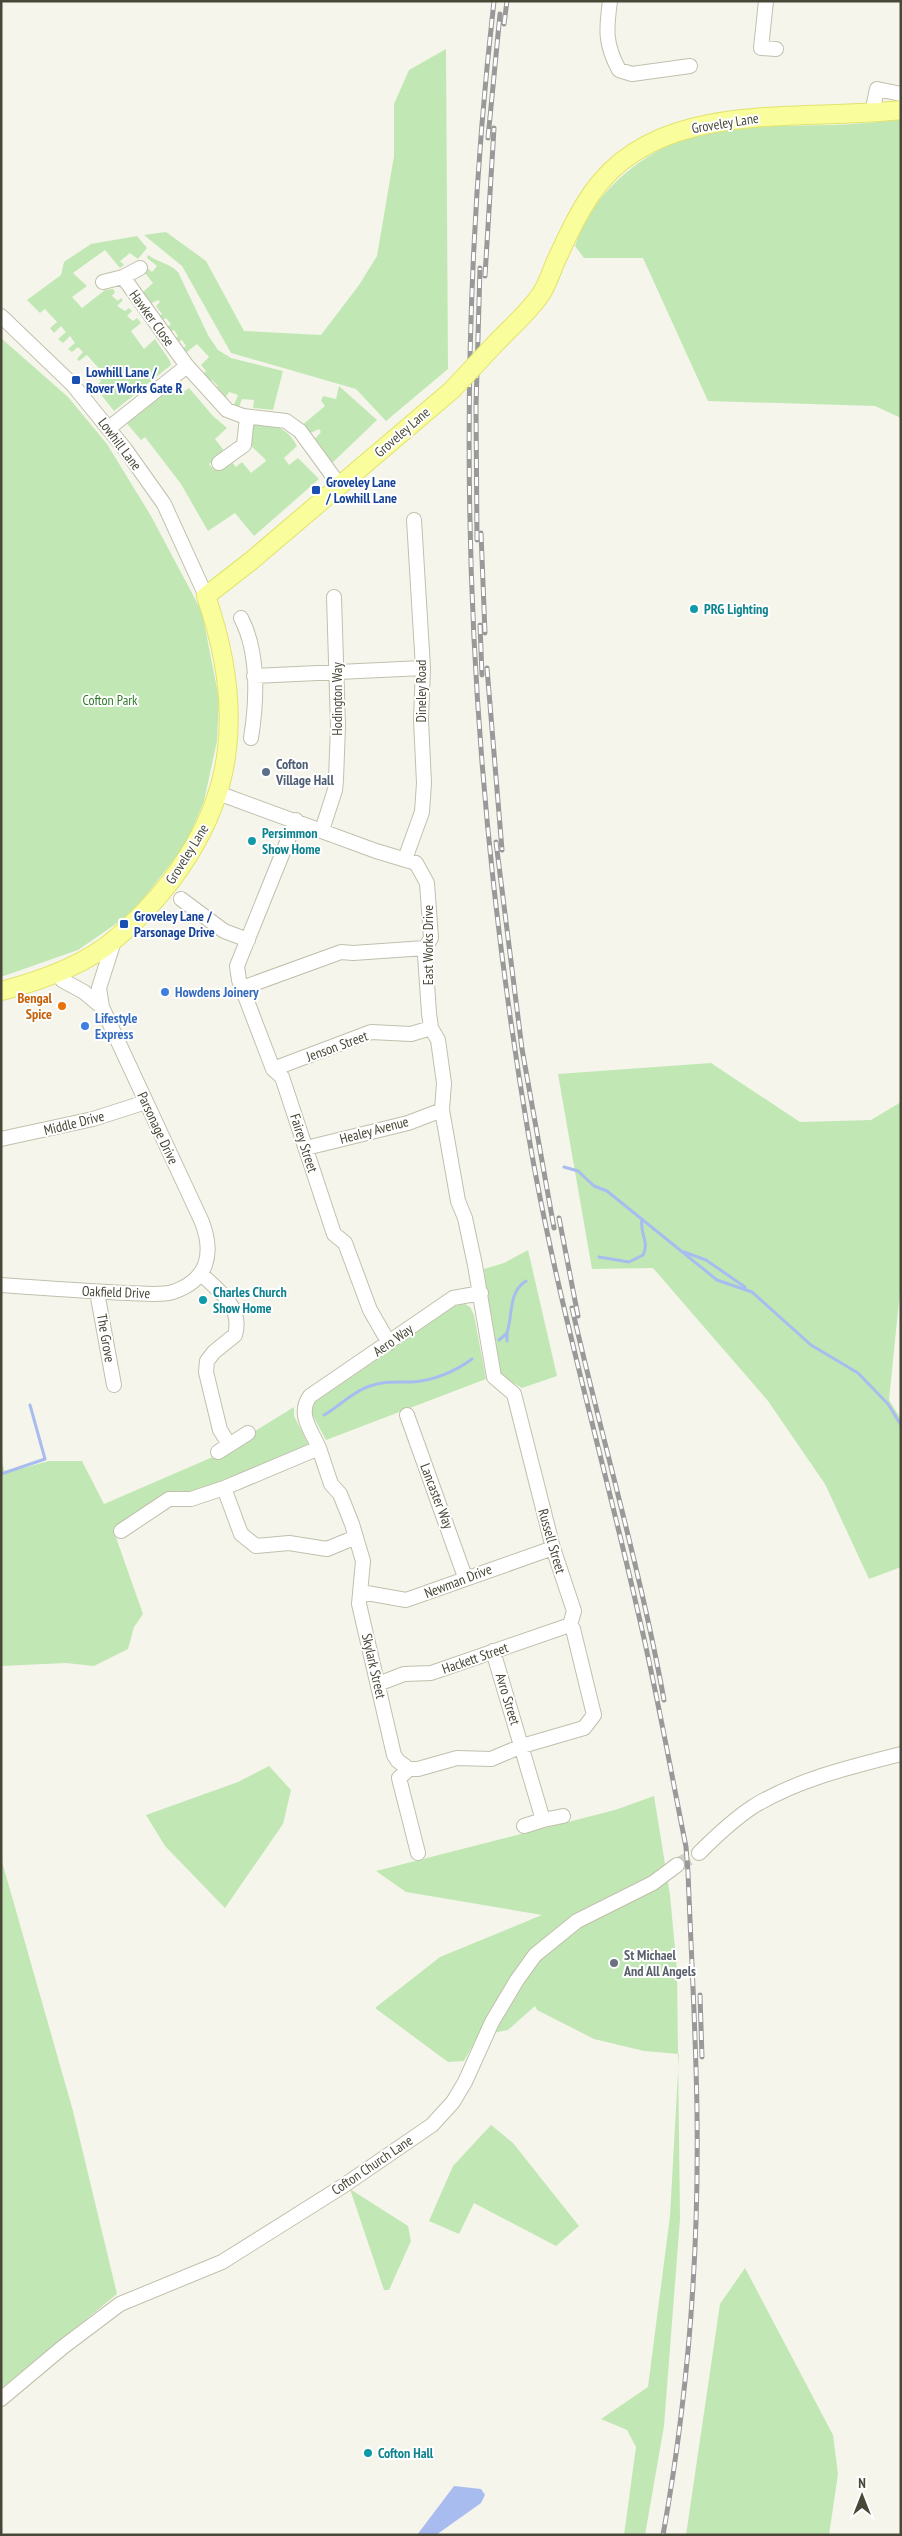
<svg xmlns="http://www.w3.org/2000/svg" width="902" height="2536" font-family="'PT Sans Narrow',sans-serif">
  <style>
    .green { fill: #c1e8b4 }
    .water { fill: #a9bcf0 }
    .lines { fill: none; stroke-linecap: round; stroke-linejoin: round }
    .stream { stroke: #a9bcf0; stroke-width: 3 }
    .minor-tunnel { stroke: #d3d2c7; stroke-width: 14; stroke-dasharray: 14 7; stroke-linecap: butt }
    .minor-casing { stroke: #c1c0ad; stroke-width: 16 }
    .major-casing { stroke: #e1e36b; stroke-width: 20 }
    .minor { stroke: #fff; stroke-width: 14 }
    .major { stroke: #fafd9c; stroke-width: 18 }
    .rail-casing { stroke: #999; stroke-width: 5 }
    .rail { stroke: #fff; stroke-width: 3; stroke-dasharray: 9; stroke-linecap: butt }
    .major-bridge-casing { stroke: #e1e36b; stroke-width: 20; stroke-linecap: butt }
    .major-bridge { stroke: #fafd9c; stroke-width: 18 }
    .transit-dot { fill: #1a4fb4; stroke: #fff; stroke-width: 2 }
    .culture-dot { fill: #0f9aa8; stroke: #fff; stroke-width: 2 }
    .service-dot { fill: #5c6f8a; stroke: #fff; stroke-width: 2 }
    .shop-dot { fill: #3f7fe0; stroke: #fff; stroke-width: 2 }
    .food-dot { fill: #e8710a; stroke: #fff; stroke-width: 2 }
    .worship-dot { fill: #6b7280; stroke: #fff; stroke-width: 2 }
    .labels { text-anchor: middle; stroke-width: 4; stroke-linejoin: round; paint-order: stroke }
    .street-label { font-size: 14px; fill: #494838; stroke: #fff }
    .transit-label { font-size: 14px; font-weight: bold; fill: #164399; stroke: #fff; text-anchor: start }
    .culture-label { font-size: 14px; font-weight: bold; fill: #0d838f; stroke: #fff; text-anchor: start }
    .park-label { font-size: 14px; fill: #317b2b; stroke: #fff }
    .service-label { font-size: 14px; font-weight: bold; fill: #4e5e75; stroke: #fff; text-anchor: start }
    .shop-label { font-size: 14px; font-weight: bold; fill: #366cbe; stroke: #fff; text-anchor: start }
    .food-label { font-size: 14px; font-weight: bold; fill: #c56008; stroke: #fff; text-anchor: end }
    .worship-label { font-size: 14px; font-weight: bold; fill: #5b616d; stroke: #fff; text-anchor: start }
  </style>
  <rect width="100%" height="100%" fill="#f5f5eb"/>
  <!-- green -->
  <path class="green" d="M 446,49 L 448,369 L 386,421 L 356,389 L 231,353 L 182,266 L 144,235 L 166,232 L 206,261 L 244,331 L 321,335 L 359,285 L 377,256 L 394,156 L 394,104 L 409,70 Z
    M 901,119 L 901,418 L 875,406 L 708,401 L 643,258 L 584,258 L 575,246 C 590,202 621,171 661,149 C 672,143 683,136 695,133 C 763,121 833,130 901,119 Z
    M 137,236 L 147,248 L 138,259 L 130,253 L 120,261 L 124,265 L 120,268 L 105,250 L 73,273 L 87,286 L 72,297 L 82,308 L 105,290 L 113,289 L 115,292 L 112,296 L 118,301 L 121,298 L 123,300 L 117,306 L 125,311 L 129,308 L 132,311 L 127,316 L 133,321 L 137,318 L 141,323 L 131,331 L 144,349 L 155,339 L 170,361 L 171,365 L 114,411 L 95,387 L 101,381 L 97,376 L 102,372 L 87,355 L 79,361 L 77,359 L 83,352 L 78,347 L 72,352 L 68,349 L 75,343 L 70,336 L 63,343 L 58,339 L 66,332 L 61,326 L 54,333 L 50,328 L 57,322 L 45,309 L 40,313 L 27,300 L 61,275 L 64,262 L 91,244 Z
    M 148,255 C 157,262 169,263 178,272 L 208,335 L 218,350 L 231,358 L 283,371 L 273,410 L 253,408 L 254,400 L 242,399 L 239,407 L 234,405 L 238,395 L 229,392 L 223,402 L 213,393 L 218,386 L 212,380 L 207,384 L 201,377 L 206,371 L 201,365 L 209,357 L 197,344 L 183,355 L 181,350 L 186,346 L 182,340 L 175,344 L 173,341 L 178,336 L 174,330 L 167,334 L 164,329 L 171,324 L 166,318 L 159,322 L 156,319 L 162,314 L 156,306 L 160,302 L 158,300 L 148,305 L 140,295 L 153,283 L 141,268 L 145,266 L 152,272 L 157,266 L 147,258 Z
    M 1,338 L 68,397 L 107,444 L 151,516 L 202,612 L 219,699 L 217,741 L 204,801 L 186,844 L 143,899 L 123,919 L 78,950 L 1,977 Z
    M 172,382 L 182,393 L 189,388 L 213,416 L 227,428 L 215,439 L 225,452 L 209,464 L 214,470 L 229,459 L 236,467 L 242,462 L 251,473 L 266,461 L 265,459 L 250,445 L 251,423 C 272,424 287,426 297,446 L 284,458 L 289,465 L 298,458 L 319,479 L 254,536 L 235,513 L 208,531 L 181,484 L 145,437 L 141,440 L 124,420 Z
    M 339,386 L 377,420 L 329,466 L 312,442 L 321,432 L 319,429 L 308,434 L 301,426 L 325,406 L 321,401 L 323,396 L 336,399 Z
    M 711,1063 L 800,1122 L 871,1120 L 901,1102 L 901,1281 L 889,1400 L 901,1419 L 901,1567 L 869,1579 L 825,1484 L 768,1401 L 653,1268 L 592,1269 L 558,1074 Z
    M 528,1250 L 557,1376 L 522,1388 L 501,1376 L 493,1341 L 484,1269 L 504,1263 Z
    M 465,1304 L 470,1307 L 474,1315 L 486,1379 L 326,1440 L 311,1412 L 315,1402 L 454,1306 Z
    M 294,1407 L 294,1416 L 310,1448 L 197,1492 L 169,1493 L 113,1529 L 143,1614 L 134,1627 L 128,1649 L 94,1666 L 66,1663 L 1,1666 L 1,1458 L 5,1473 L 49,1461 L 82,1461 L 104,1504 L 215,1456 Z
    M 269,1766 L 291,1790 L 283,1824 L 225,1908 L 165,1846 L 146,1815 L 238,1782 Z
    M 654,1796 L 670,1895 L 677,1970 L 680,2219 L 664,2426 L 645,2535 L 624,2535 L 636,2447 L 627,2430 L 601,2419 L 648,2387 L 670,2216 L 679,2054 L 644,2051 L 594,2039 L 537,2010 L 535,2006 L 508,2030 L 478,2036 L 464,2061 L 448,2062 L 375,2008 L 440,1957 L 542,1915 L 406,1892 L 376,1871 L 615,1810 Z
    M 1,1858 L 73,2111 L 117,2294 L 1,2389 Z
    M 491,2125 L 513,2143 L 579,2226 L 556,2246 L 474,2203 L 459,2234 L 429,2221 L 453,2166 Z
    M 350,2189 L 408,2226 L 411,2241 L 389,2290 L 384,2290 Z
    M 745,2268 L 833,2435 L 838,2474 L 829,2535 L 686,2535 L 720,2304 Z"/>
  <!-- water -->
  <path class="water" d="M 454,2486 L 481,2489 L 485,2495 L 481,2503 L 436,2535 L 417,2535 Z"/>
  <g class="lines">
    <!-- stream -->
    <path class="stream" d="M 564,1167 L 578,1171 L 594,1186 L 607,1191 L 717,1280 L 752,1292 L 811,1345 L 858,1373 L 888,1404 L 901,1425
      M 684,1252 L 706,1260 L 745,1287
      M 599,1257 L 629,1262 L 643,1255 C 650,1243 639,1232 642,1219
      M 499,1340 L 507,1333 C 513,1315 508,1292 526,1281
      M 507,1341 L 507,1333
      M 324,1415 C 340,1406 353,1391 370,1386 C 385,1381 397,1382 412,1382 C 433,1381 456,1371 472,1359
      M 1,1474 L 45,1459 L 30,1405"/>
    <!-- minor-tunnel -->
    <path class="minor-tunnel" d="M 677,1865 L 699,1853"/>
    <defs>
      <path id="minor" d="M 610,1 C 606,30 605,44 619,70 L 632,74 L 690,66
        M 766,1 L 761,48 L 776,49
        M 872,113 L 877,89 L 901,94
        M 123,277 L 187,366 L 227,410 L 243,416 L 286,421 L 300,431 L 340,486
        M 103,282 L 123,277 L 140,268
        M 1,316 L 73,385 L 125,449 L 164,504 L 206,596
        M 109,428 L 187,366
        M 219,463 L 244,445 L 247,417
        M 241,618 C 259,652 257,701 251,738
        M 254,676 L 423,668
        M 218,793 L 376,851 L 416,863 L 427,883 L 431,938 L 425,948 L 425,955 L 429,1013 L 431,1028 L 438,1040 L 444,1083 L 442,1110 L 458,1201 L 465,1218 L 475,1265 L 494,1377 L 514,1394 L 553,1548 L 574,1611 L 570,1625 L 573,1629 L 594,1715 L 584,1728 L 522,1746 L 491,1759 L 457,1758 L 418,1769 L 409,1769 L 398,1761 L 394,1755 L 359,1604 L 363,1561 L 352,1524 L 340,1494 L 331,1484 L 319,1448
        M 296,820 L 237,966 L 239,980 L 273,1069 L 282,1077 L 334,1234 L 345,1243 L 370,1310 L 389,1343
        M 322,830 L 335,790 L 336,780 L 338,726 L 334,597
        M 405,859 L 422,812 L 424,783 L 421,720 L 423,668 L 414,520
        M 181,899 L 224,931 L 248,940
        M 58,973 L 62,980 L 84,992 L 102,1007
        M 242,988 L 341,952 L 353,953 L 425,948
        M 273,1069 L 371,1032 L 411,1034 L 431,1028
        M 1,1139 L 93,1119 L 146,1102
        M 306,1148 L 408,1123 L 442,1110
        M 201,1274 C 219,1291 243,1307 235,1335 L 214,1352 L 207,1361 L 206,1372 L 220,1430 L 229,1444
        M 1,1285 C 43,1288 85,1291 127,1293 C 141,1293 159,1296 173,1292 C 208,1280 214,1254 202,1222 L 102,1007 L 99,988 L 114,941
        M 97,1292 L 114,1385
        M 407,1415 L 465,1577
        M 218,1452 L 248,1433
        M 224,1488 L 319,1448 C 311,1430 297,1414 310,1396 L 453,1298 L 481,1293
        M 121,1531 L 169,1499 L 191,1499 L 224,1488 L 241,1534 L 256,1546 L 289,1543 L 327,1549 L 356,1537
        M 361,1592 L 406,1600 L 553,1548
        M 493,1651 L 543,1820 L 524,1826
        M 378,1684 L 404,1674 L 431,1673 L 570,1625
        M 409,1769 L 399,1778 L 418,1853
        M 543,1820 L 563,1816
        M 699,1853 C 716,1836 734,1819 754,1806 C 799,1779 850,1767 901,1754
        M 1,2399 L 63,2347 L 120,2304 L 222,2262 L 343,2186 L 432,2125 L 453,2102 L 465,2082 L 492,2022 L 517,1980 L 535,1955 L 577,1921 L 653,1883 L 677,1865"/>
      <path id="major" d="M 495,344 C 510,328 529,312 541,294 C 547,285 551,273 555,263 C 566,239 577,215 592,193 C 658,97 800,122 901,110
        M 1,991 C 40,981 83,966 114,940 C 171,892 219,824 227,749 C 233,698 223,645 206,596 L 251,561 L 452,390"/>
    </defs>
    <!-- minor casing -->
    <use href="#minor" class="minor-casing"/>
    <!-- major casing -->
    <use href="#major" class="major-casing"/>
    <!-- minor -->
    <use href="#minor" class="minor"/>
    <!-- major -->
    <use href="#major" class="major"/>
    <defs>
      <path id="rail" d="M 494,1 C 451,378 465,758 528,1132 C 555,1293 601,1449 637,1608 C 656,1687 670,1767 686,1847 L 688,1872 C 691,1952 696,2033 697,2113 C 699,2254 688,2397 663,2535
        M 504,24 L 507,1
        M 488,138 L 500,14
        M 485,276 L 494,128
        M 481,533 L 485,633
        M 477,540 L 476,406 L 480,268
        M 480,625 L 482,675
        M 487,668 L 502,850
        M 496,842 L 522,1049 L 554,1228
        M 559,1218 L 578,1316
        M 572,1308 C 602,1439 640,1568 664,1700
        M 700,1995 L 702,2057"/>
    </defs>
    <!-- rail casing -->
    <use href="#rail" class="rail-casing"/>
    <!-- rail -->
    <use href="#rail" class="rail"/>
    <defs>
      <path id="major-bridge" d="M 452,390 L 495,344"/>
    </defs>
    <!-- major-bridge casing -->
    <use href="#major-bridge" class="major-bridge-casing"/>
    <!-- major-bridge -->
    <use href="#major-bridge" class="major-bridge"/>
  </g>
  <!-- markers -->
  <g class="transit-dot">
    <rect x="71" y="375" width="10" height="10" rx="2.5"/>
    <rect x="311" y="485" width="10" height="10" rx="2.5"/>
    <rect x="119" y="919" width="10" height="10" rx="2.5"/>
  </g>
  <g class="culture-dot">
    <circle cx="694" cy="609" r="5"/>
    <circle cx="252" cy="841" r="5"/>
    <circle cx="203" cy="1300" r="5"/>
    <circle cx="368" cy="2453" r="5"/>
  </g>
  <circle class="service-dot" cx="266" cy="772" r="5"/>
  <g class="shop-dot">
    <circle cx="165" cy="992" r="5"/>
    <circle cx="85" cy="1026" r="5"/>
  </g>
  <circle class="food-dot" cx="62" cy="1006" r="5"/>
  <circle class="worship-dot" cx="614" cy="1963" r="5"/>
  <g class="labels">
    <!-- street labels -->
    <g class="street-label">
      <text transform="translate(725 123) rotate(-9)" y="5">Groveley Lane</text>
      <text transform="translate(152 318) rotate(54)" y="5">Hawker Close</text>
      <text transform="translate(402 432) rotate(-41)" y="5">Groveley Lane</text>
      <text transform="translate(120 444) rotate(53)" y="5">Lowhill Lane</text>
      <text transform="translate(421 691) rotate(-90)" y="5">Dineley Road</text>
      <text transform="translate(337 699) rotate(-90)" y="5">Hodington Way</text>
      <text transform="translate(187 854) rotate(-58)" y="5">Groveley Lane</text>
      <text transform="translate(428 945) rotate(-90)" y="5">East Works Drive</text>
      <text transform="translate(337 1046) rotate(-20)" y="5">Jenson Street</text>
      <text transform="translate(74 1123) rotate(-14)" y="5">Middle Drive</text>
      <text transform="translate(158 1128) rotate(65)" y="5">Parsonage Drive</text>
      <text transform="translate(374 1130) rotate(-15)" y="5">Healey Avenue</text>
      <text transform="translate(304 1143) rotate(72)" y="5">Fairey Street</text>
      <text transform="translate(116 1292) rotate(2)" y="5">Oakfield Drive</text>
      <text transform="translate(106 1338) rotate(80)" y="5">The Grove</text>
      <text transform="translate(393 1340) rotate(-35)" y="5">Aero Way</text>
      <text transform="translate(437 1496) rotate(69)" y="5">Lancaster Way</text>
      <text transform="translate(552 1541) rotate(74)" y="5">Russell Street</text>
      <text transform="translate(458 1581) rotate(-21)" y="5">Newman Drive</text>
      <text transform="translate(475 1658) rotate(-19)" y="5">Hackett Street</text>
      <text transform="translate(374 1666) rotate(77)" y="5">Skylark Street</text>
      <text transform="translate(508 1699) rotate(73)" y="5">Avro Street</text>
      <text transform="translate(372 2165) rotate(-34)" y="5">Cofton Church Lane</text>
    </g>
    <!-- transit labels -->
    <g class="transit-label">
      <text x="86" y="377">Lowhill Lane /<tspan x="86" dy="16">Rover Works Gate R</tspan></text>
      <text x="326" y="487">Groveley Lane<tspan x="326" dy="16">/ Lowhill Lane</tspan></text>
      <text x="134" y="921">Groveley Lane /<tspan x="134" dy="16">Parsonage Drive</tspan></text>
    </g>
    <!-- culture labels -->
    <g class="culture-label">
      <text x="704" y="614">PRG Lighting</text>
      <text x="262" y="838">Persimmon<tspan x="262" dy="16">Show Home</tspan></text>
      <text x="213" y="1297">Charles Church<tspan x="213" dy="16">Show Home</tspan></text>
      <text x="378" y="2458">Cofton Hall</text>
    </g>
    <!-- park labels -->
    <g class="park-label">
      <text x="110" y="705">Cofton Park</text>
    </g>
    <!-- service labels -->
    <g class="service-label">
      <text x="276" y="769">Cofton<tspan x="276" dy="16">Village Hall</tspan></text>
    </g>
    <!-- shop labels -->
    <g class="shop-label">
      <text x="175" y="997">Howdens Joinery</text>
      <text x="95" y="1023">Lifestyle<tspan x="95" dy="16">Express</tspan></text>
    </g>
    <!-- food labels -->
    <g class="food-label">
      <text x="52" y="1003">Bengal<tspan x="52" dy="16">Spice</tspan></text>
    </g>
    <!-- worship labels -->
    <g class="worship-label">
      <text x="624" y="1960">St Michael<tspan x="624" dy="16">And All Angels</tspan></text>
    </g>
  </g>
  <!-- border -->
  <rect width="902" height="2536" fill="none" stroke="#494838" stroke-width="5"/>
  <!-- north arrow -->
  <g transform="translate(862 2496)" stroke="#ffffff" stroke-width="4" paint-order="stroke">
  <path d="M0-4L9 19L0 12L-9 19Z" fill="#494838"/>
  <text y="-8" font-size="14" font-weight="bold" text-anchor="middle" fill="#494838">N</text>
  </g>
</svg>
